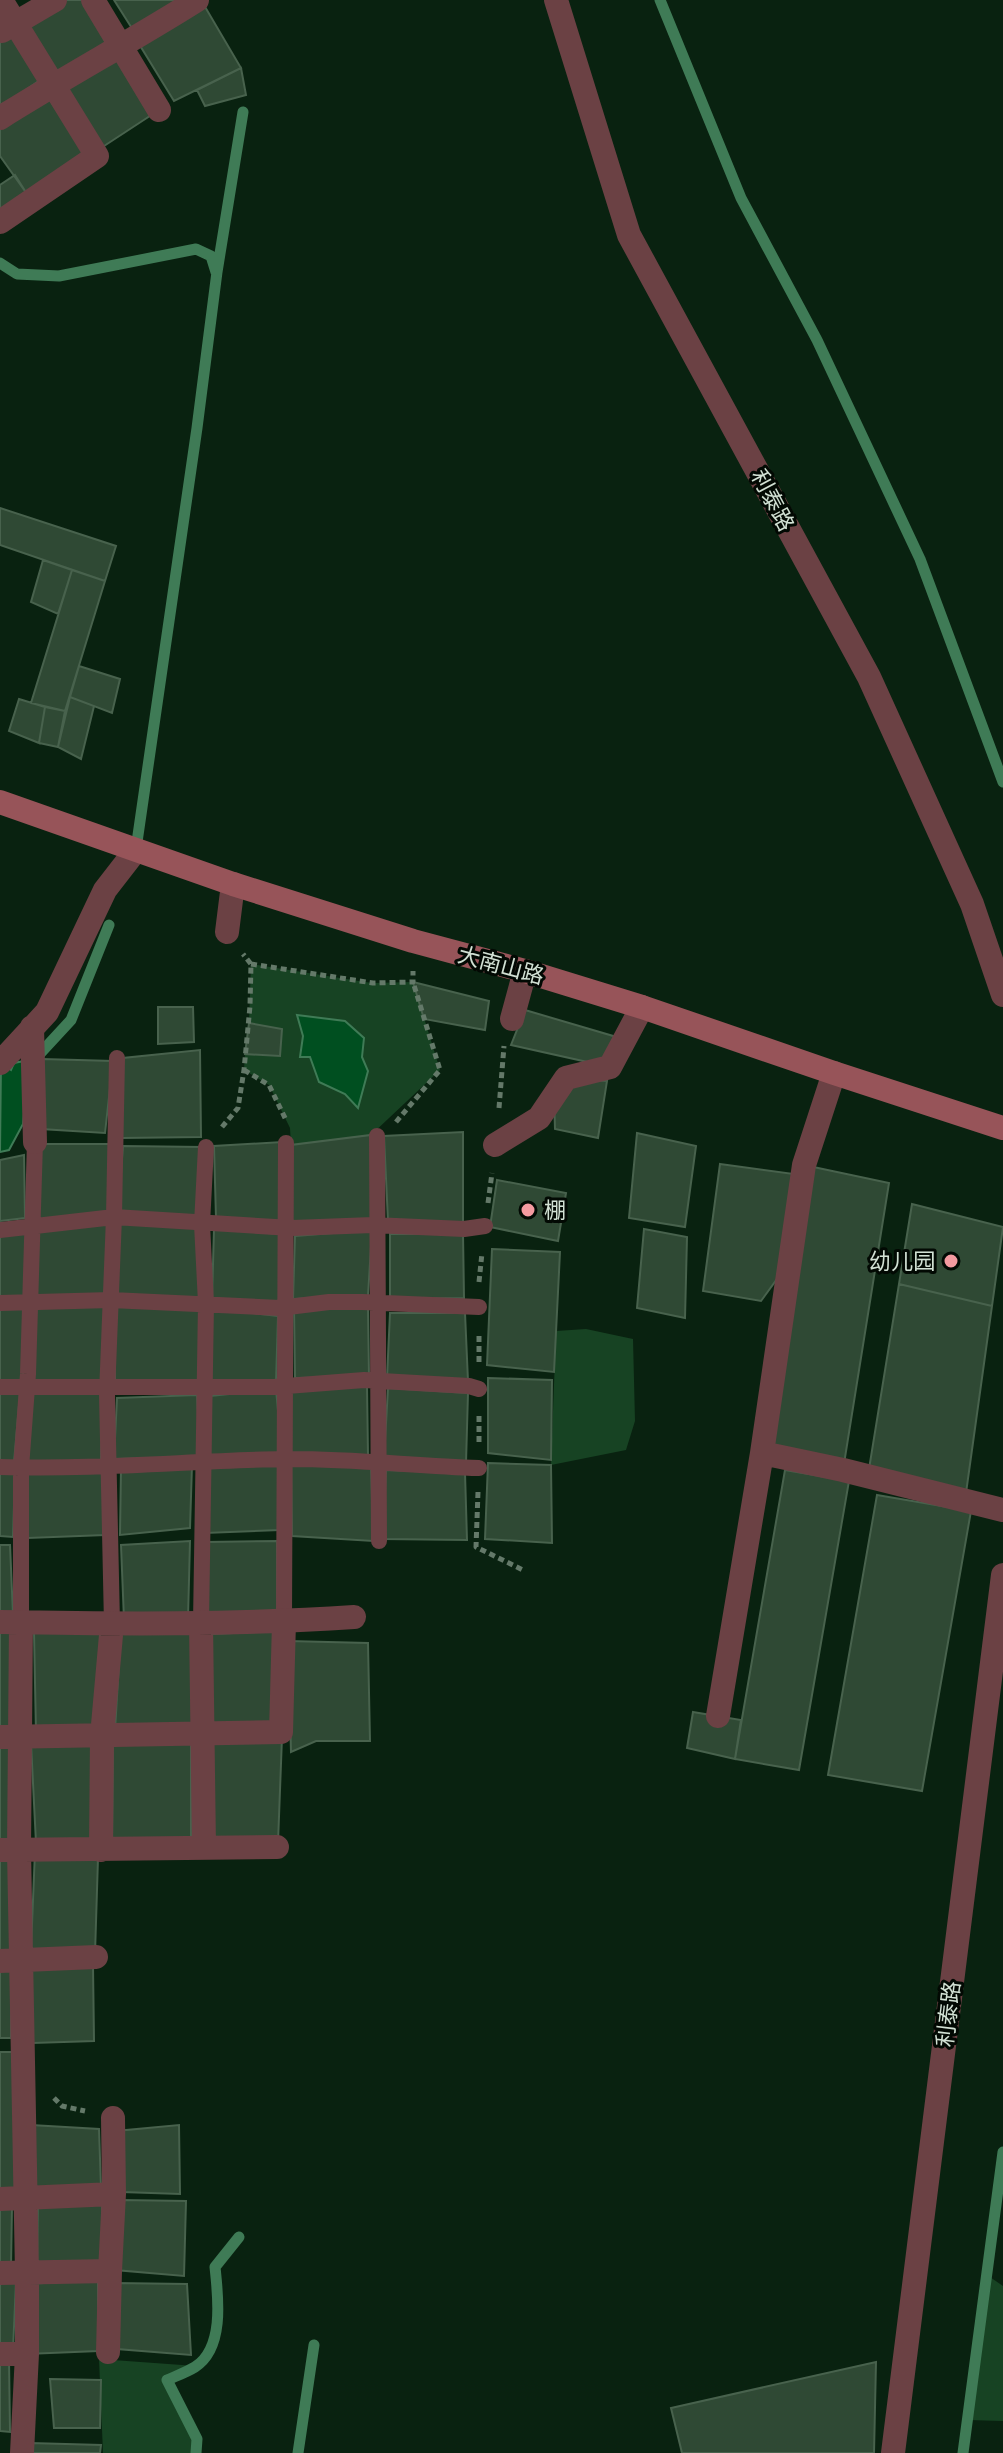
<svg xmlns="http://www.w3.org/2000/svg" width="1003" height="2453" font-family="Mulish,'Noto Sans SC',sans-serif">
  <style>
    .green { fill: #174323; fill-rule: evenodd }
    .water { fill: #004f20; stroke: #3f7b56; stroke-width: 2 }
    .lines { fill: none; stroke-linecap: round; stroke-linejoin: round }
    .stream { stroke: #3f7b56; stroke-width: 11 }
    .building { fill: #2f4934; stroke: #48624d; stroke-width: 2 }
    .path { stroke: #647969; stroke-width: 5; stroke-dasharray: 6 4; stroke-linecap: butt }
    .service { stroke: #6b4144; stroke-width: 16 }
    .minor { stroke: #6b4144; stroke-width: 24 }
    .tertiary { stroke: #6b4144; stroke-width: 24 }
    .secondary { stroke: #975459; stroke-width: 24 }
    .poi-dot { fill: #f49aa0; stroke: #020903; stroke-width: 3 }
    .labels { text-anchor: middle; stroke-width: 6; stroke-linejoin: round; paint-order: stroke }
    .street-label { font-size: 22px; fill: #d2e1d4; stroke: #020903 }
    .poi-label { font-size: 22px; fill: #d2e1d4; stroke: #020903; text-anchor: start }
  </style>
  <rect width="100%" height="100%" fill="#092210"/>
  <!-- green -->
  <path class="green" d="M 251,964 L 372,983 L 413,982 L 440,1070 L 371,1135 L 291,1145 L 290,1128 L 269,1085 L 244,1070 L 245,1054 L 280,1055 L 282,1029 L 249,1023 ZM 298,1015 L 345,1021 L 357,1107 L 345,1094 L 319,1082 L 310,1057 L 300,1057 L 303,1036 Z
    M 586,1329 L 633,1339 L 635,1421 L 626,1450 L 551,1465 L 556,1331 Z
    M 987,2275 L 1003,2286 L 1003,2421 L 968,2420 Z
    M 99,2359 L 196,2366 L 167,2380 L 197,2439 L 196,2453 L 103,2453 Z"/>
  <!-- water -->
  <path class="water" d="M 297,1015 L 345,1021 L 364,1038 L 362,1057 L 368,1071 L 358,1108 L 345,1094 L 319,1082 L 310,1057 L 300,1057 L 303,1036 Z
    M 29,1060 L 23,1124 L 9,1150 L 0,1152 L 1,1062 L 11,1070 L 14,1063 Z"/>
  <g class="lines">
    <!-- stream -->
    <path class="stream" d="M 660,0 L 741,198 L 817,340 L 920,559 L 1003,782
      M 0,263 L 17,274 L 59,276 L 196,249 L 211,256 L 216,272
      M 136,849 L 197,428 L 217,272 L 243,112
      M 35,1059 L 71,1020 L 109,925
      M 196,2453 L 197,2439 L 167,2380 C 176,2376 187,2372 195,2367 C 225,2348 218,2296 215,2267 L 239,2237
      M 298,2453 L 314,2345
      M 963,2453 L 1003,2152"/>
  </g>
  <!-- building -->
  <path class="building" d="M 61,0 L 97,0 L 119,38 L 57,74 L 14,24 Z
    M 114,0 L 183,0 L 133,30 Z
    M 201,0 L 241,68 L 174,101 L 136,39 Z
    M 8,30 L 40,80 L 0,108 L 0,35 Z
    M 121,48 L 159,110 L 101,148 L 52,85 Z
    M 241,68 L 246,95 L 205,106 L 197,90 Z
    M 48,97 L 86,156 L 27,194 L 0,156 L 0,120 Z
    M 15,175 L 27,194 L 0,216 L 0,185 Z
    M 0,508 L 116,546 L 105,581 L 0,545 Z
    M 43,560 L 72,570 L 58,614 L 31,602 Z
    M 72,570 L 105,581 L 65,711 L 31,703 Z
    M 79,666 L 120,679 L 112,713 L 70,697 Z
    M 70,697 L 94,706 L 81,759 L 58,747 Z
    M 19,699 L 45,707 L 39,743 L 9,731 Z
    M 45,707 L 65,711 L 58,747 L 39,743 Z
    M 413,982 L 489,1001 L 485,1030 L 424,1019 Z
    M 158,1007 L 193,1007 L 194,1042 L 158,1044 Z
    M 525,1010 L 620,1038 L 610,1067 L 511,1045 Z
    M 249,1023 L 282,1029 L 280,1056 L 245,1054 Z
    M 200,1050 L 201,1137 L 121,1138 L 123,1058 Z
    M 42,1059 L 113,1061 L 105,1133 L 41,1129 Z
    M 566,1078 L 607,1081 L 598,1138 L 555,1129 L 554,1097 Z
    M 463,1132 L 463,1225 L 388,1221 L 384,1136 Z
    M 637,1133 L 696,1146 L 685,1227 L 629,1218 Z
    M 371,1135 L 372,1221 L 292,1223 L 291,1145 Z
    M 282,1142 L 281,1224 L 216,1218 L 214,1146 Z
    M 41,1144 L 111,1144 L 111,1215 L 36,1220 Z
    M 123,1146 L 203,1147 L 197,1219 L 118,1212 Z
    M 24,1155 L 25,1218 L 0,1221 L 0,1160 Z
    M 720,1164 L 794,1174 L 782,1272 L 761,1301 L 703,1291 Z
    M 804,1165 L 889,1183 L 843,1470 L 762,1453 Z
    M 497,1180 L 566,1193 L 558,1241 L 490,1227 Z
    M 912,1204 L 1003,1227 L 992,1306 L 899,1284 Z
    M 110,1221 L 108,1297 L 34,1297 L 35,1228 Z
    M 119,1223 L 199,1227 L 199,1299 L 115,1297 Z
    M 30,1228 L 24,1299 L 0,1300 L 0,1231 Z
    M 214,1229 L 280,1234 L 279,1304 L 212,1300 Z
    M 644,1229 L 687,1237 L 685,1318 L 637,1308 Z
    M 372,1230 L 368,1296 L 293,1299 L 295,1236 Z
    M 390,1234 L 463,1234 L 464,1298 L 390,1299 Z
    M 492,1249 L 560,1252 L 554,1372 L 487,1365 Z
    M 899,1284 L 992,1306 L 966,1493 L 869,1469 Z
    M 32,1304 L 108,1305 L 102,1382 L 33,1383 Z
    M 115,1304 L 201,1306 L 198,1381 L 115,1382 Z
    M 25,1305 L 23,1383 L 0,1383 L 0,1307 Z
    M 368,1307 L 369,1377 L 295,1378 L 294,1308 Z
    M 211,1308 L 278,1316 L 276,1382 L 210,1381 Z
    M 390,1313 L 465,1313 L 468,1381 L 387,1378 Z
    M 488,1378 L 552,1380 L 551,1460 L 488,1453 Z
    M 367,1386 L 368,1456 L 289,1457 L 288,1387 Z
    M 388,1388 L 468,1393 L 466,1463 L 384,1459 Z
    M 276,1389 L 282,1455 L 205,1458 L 210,1396 Z
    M 31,1392 L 102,1393 L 101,1461 L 24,1463 Z
    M 0,1394 L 20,1394 L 14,1462 L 0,1462 Z
    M 197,1395 L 200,1457 L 114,1459 L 117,1398 Z
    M 371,1462 L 373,1541 L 292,1536 L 291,1463 Z
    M 280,1463 L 279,1530 L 205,1533 L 206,1466 Z
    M 488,1463 L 551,1465 L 552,1543 L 485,1539 Z
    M 192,1465 L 190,1528 L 120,1535 L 121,1468 Z
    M 386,1470 L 465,1473 L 467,1540 L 383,1539 Z
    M 785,1470 L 849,1481 L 799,1770 L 735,1759 Z
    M 28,1471 L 102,1473 L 105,1535 L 28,1538 Z
    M 0,1473 L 15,1473 L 13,1537 L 0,1536 Z
    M 877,1495 L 971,1511 L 922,1791 L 828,1775 Z
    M 190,1541 L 188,1619 L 124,1620 L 121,1545 Z
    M 277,1541 L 277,1618 L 206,1619 L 207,1542 Z
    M 0,1545 L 10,1545 L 13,1615 L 0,1614 Z
    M 121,1630 L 194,1630 L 192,1731 L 115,1730 Z
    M 100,1631 L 99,1731 L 36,1733 L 34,1632 Z
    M 277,1631 L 281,1726 L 212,1730 L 212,1634 Z
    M 0,1632 L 17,1632 L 17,1731 L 0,1730 Z
    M 288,1641 L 368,1643 L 370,1741 L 316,1741 L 291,1752 Z
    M 693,1712 L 741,1720 L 735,1759 L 687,1748 Z
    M 209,1737 L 282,1737 L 278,1843 L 208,1841 Z
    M 99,1741 L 97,1848 L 36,1843 L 31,1743 Z
    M 113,1743 L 191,1743 L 191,1845 L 112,1845 Z
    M 0,1745 L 14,1745 L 14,1846 L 0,1845 Z
    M 35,1851 L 98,1858 L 95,1954 L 31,1949 Z
    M 0,1856 L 11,1856 L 11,1957 L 0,1957 Z
    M 30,1965 L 93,1966 L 94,2041 L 33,2043 Z
    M 0,1969 L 11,1969 L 11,2038 L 0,2038 Z
    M 0,2052 L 13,2052 L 15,2192 L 0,2193 Z
    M 31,2125 L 99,2129 L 101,2188 L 33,2190 Z
    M 179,2125 L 180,2194 L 122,2192 L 116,2131 Z
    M 38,2198 L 102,2199 L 102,2267 L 37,2266 Z
    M 120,2200 L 186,2201 L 184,2276 L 115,2270 Z
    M 12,2205 L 11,2267 L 0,2267 L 0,2206 Z
    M 98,2280 L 98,2351 L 27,2354 L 26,2284 Z
    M 0,2281 L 16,2281 L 13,2350 L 0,2350 Z
    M 114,2283 L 187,2284 L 191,2355 L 117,2349 Z
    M 0,2359 L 9,2359 L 10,2432 L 0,2431 Z
    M 876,2362 L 874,2453 L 682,2453 L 671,2408 Z
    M 50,2379 L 101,2380 L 100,2428 L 54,2428 Z
    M 30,2443 L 101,2445 L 100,2453 L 30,2453 Z"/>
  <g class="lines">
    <!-- path -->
    <path class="path" d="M 251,964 L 373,983 L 413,982 L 413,971
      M 244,1070 L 269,1085 L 286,1120
      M 499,1108 L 504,1046
      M 396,1122 L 440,1070 L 413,982
      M 222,1127 L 238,1108 L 244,1070 L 250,1006 L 251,964 L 243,954
      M 488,1203 L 492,1173
      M 479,1282 L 482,1253
      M 479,1362 L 479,1332
      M 479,1442 L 479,1412
      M 478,1492 L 476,1547 L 523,1570
      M 54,2098 L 62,2106 L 85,2111"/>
    <!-- service -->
    <path class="service" d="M 377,1136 L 379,1541
      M 0,1230 L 114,1217 L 292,1228 L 373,1225 L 464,1229 L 485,1226
      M 0,1303 L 111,1300 L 280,1308 L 329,1302 L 362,1302 L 479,1307
      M 0,1387 L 274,1387 L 364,1380 L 469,1386 L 479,1389
      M 0,1467 C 94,1470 188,1461 283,1459 C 348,1458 413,1466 479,1468
      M 21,1622 L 21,1468 L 28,1374 L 35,1142
      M 284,1622 L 286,1143
      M 201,1623 L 206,1303 L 202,1224 L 206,1147
      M 112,1624 L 107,1394 L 114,1217 L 117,1058"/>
    <!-- minor -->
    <path class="minor" d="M 93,0 L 159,110
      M 2,31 L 55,0
      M 0,118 C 65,77 132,41 197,0
      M 0,222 L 97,156 L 1,0
      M 227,932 L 233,884
      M 512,1019 L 525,971
      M 32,1027 L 35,1142
      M 0,1063 L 47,1012 L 105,890 L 136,850
      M 495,1145 L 539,1118 L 566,1078 L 610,1067 L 642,1007
      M 762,1453 L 843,1470 L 1003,1510
      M 0,1622 C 118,1624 236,1625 354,1617
      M 21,1622 L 19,1850 L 27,2273 L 27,2354 L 22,2453
      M 201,1623 L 204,1847
      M 718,1716 L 762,1453 L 804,1165 L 834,1073
      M 0,1737 L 281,1732 L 284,1622
      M 0,1850 L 277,1847
      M 101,1850 L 102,1736 L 112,1624
      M 0,1961 L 96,1957
      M 0,2199 L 114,2194
      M 0,2273 L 110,2271
      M 108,2352 L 110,2271 L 114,2194 L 113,2118
      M 0,2354 L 27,2354"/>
    <!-- tertiary -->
    <path class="tertiary" d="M 556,0 L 629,235 L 869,677 L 972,904 L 1003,995
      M 893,2453 L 1003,1575"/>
    <!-- secondary -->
    <path class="secondary" d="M 0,802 L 233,884 L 413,941 L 525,971 L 642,1007 L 834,1073 L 1003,1128"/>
  </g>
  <!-- markers -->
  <g class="poi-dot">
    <circle cx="528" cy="1210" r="8"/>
    <circle cx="951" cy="1261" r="8"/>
  </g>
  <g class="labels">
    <!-- street labels -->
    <g class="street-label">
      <text transform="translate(773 500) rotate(62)" y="8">利泰路</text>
      <text transform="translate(501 965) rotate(15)" y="8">大南山路</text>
      <text transform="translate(948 2014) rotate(-83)" y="8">利泰路</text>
    </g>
    <!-- poi labels -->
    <g class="poi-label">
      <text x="544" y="1218">棚</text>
      <text x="935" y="1269" text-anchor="end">幼儿园</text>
    </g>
  </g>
</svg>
